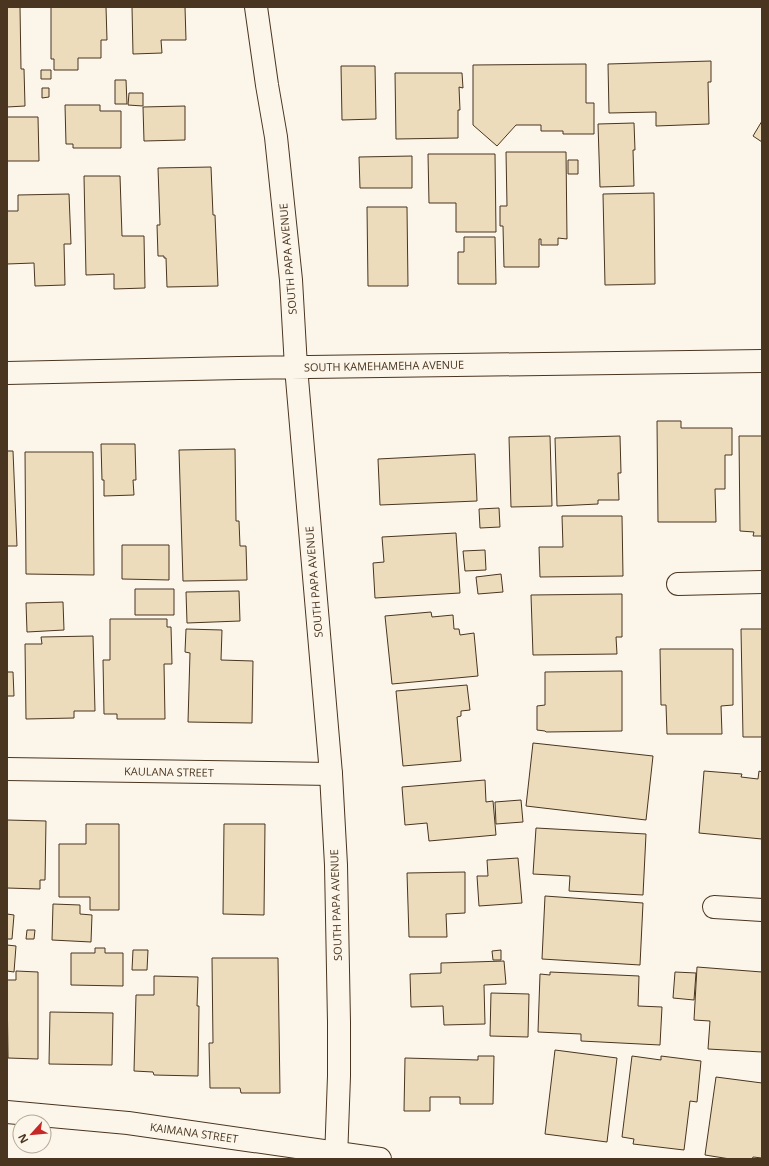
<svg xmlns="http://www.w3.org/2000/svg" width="769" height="1166" font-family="'Open Sans',sans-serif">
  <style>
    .building { fill: #ecdcbc; stroke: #4a3520 }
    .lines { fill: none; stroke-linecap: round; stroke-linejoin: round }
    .minor-casing { stroke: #4a3520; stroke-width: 24 }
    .tertiary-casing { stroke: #4a3520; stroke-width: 24 }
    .minor { stroke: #fbf6e9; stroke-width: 22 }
    .tertiary { stroke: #fbf6e9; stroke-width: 22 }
    .labels { text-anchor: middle; stroke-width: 3; stroke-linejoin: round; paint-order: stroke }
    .street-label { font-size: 11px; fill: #4a3520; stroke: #fbf6e9 }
  </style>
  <rect width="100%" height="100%" fill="#fbf6e9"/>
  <!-- building -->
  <path class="building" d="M 7,7 L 20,7 L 21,69 L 24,69 L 25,106 L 7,107 Z
    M 51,7 L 106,7 L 107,40 L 101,40 L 101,58 L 78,58 L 78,70 L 54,70 L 54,59 L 51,59 Z
    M 132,7 L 185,7 L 186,40 L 161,40 L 162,53 L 133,54 Z
    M 711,61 L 711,82 L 708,82 L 709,124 L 656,126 L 656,112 L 609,113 L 608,64 Z
    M 586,64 L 586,103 L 594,103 L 594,134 L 563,134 L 563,131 L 541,131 L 541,125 L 516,125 L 497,146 L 473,125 L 473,65 Z
    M 341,66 L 375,66 L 376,119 L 342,120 Z
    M 41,70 L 51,70 L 51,79 L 41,79 Z
    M 395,73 L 462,73 L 463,88 L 459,87 L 460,110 L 458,110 L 458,138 L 396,139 Z
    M 115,80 L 126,80 L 127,104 L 115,104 Z
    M 42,88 L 49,88 L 49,97 L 42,98 Z
    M 129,93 L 143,93 L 143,106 L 128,105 Z
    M 65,105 L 100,105 L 100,111 L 121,111 L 121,148 L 73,148 L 73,144 L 66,144 Z
    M 185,106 L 185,140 L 144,141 L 143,107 Z
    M 7,117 L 38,117 L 39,161 L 7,161 Z
    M 762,121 L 762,142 L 753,136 Z
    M 634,123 L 635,150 L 633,150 L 634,186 L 600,187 L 598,124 Z
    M 506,152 L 566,152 L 567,239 L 558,238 L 558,245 L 541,245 L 541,239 L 539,239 L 539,267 L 504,267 L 503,226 L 500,226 L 500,206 L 507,206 Z
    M 428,154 L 495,154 L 496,232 L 456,232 L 456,203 L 429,203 Z
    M 412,156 L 412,188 L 360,188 L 359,157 Z
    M 568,160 L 578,160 L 578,174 L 568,174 Z
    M 211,167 L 213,215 L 215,215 L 218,286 L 167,287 L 166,258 L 164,258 L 164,256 L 158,256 L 157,225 L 160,225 L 158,168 Z
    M 84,176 L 120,176 L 122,236 L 144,236 L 145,288 L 114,289 L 114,274 L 86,275 Z
    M 654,193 L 655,284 L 605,285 L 603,194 Z
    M 69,194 L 71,244 L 64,244 L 65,285 L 35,286 L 34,263 L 7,264 L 7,211 L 18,211 L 18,195 Z
    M 367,207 L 407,207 L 408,286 L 368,286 Z
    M 464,237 L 495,237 L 496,284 L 458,284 L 458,252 L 464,252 Z
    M 657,421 L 681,421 L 681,428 L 732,428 L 732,455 L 725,455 L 725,489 L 715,489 L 716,522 L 658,522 Z
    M 550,436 L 552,506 L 511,507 L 509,437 Z
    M 620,436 L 621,473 L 618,473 L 619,500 L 598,500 L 598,504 L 557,506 L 555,438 Z
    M 739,436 L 762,436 L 762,536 L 753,536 L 754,532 L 740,531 Z
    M 101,444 L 135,444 L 136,480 L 133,480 L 134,495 L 104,496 L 104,480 L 102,480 Z
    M 235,449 L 236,521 L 239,521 L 240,546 L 246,546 L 247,580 L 183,581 L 179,450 Z
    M 7,451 L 13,451 L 17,546 L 7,546 Z
    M 25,452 L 93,452 L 94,575 L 26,574 Z
    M 475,454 L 477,501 L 380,505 L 378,459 Z
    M 499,508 L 500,527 L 480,528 L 479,509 Z
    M 562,516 L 622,516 L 623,576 L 540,577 L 539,547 L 563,547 Z
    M 456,533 L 460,593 L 375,598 L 373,563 L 384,562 L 382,537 Z
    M 122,545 L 169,545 L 169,580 L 122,579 Z
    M 485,550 L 486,570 L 465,571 L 463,551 Z
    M 501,574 L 503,592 L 478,594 L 476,577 Z
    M 135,589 L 174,589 L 174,615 L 135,615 Z
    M 239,591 L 240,621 L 187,623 L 186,592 Z
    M 622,594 L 622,637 L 616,637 L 617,654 L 533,655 L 531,595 Z
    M 63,602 L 64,630 L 27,632 L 26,603 Z
    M 431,612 L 432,617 L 453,615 L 454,629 L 459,629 L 460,635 L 474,633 L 478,676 L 392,684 L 385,616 Z
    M 110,619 L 167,619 L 167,627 L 171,627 L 172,664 L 164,664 L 165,719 L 117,719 L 117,714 L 104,714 L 103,660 L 110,660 Z
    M 186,629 L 222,630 L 221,660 L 253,661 L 252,723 L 188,722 L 190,653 L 185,652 Z
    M 741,629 L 762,629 L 762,737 L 743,737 Z
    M 93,636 L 95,711 L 74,711 L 74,718 L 26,719 L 25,644 L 42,644 L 41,637 Z
    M 660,649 L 733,649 L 733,705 L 721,706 L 722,734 L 667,734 L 666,705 L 661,705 Z
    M 622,671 L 622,731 L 546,732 L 545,731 L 537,730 L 537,706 L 545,705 L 545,672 Z
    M 7,672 L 13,672 L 14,696 L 7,696 Z
    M 467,685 L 470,710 L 461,711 L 461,716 L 457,717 L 461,761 L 403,766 L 396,691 Z
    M 533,743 L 653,756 L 646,820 L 526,806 Z
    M 704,771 L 742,774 L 741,777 L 758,779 L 759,771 L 762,772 L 762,839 L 699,833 Z
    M 485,780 L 486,802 L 493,801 L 496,835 L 429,841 L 427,823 L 405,825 L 402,787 Z
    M 521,800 L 523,822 L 496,824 L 495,802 Z
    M 7,820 L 46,821 L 45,880 L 40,880 L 40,889 L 7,888 Z
    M 86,824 L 119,824 L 119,910 L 90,910 L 90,897 L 59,897 L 59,844 L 86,844 Z
    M 224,824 L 265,824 L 264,915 L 223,914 Z
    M 536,828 L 646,834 L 643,895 L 569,891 L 570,876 L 533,874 Z
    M 518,858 L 522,903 L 479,906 L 477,876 L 488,876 L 487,860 Z
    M 465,872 L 465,913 L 446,914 L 447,937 L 409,937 L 407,873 Z
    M 545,896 L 643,903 L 640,965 L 542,959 Z
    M 53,904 L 80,905 L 80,914 L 92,915 L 91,942 L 52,940 Z
    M 7,914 L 14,915 L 12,939 L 7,939 Z
    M 27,930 L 35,930 L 34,939 L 26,939 Z
    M 7,945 L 16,946 L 14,972 L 7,971 Z
    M 95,948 L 105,948 L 105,953 L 123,953 L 123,986 L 71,985 L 71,953 L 95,953 Z
    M 133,950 L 148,950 L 147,970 L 132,970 Z
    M 501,950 L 501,960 L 493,960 L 492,951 Z
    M 212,958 L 278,958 L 280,1093 L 241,1093 L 240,1088 L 210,1088 L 209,1043 L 213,1043 Z
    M 504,961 L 506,984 L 484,985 L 485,1024 L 444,1025 L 443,1006 L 411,1007 L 410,974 L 441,973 L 441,963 Z
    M 697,967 L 762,972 L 762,1052 L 708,1049 L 710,1021 L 694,1020 Z
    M 16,971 L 38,972 L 38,1059 L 8,1058 L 7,980 L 16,980 Z
    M 550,972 L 639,976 L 638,1006 L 662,1007 L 660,1045 L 581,1041 L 581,1034 L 538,1032 L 540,974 L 550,975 Z
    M 675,972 L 696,973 L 694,1000 L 673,998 Z
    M 154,976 L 198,977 L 197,1006 L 199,1006 L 198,1076 L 154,1075 L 153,1072 L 134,1071 L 136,995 L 154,995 Z
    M 491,993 L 529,994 L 528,1037 L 490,1036 Z
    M 50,1012 L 113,1013 L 112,1065 L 49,1064 Z
    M 555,1050 L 617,1058 L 607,1142 L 545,1134 Z
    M 478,1056 L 494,1056 L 493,1104 L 460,1104 L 460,1097 L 430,1097 L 430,1111 L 404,1111 L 405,1058 L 478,1060 Z
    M 632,1056 L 661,1060 L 661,1056 L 701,1061 L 697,1102 L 690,1101 L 684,1150 L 633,1144 L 634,1139 L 622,1137 Z
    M 716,1077 L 762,1083 L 762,1158 L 753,1157 L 752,1159 L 730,1159 L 705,1155 Z"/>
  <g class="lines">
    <defs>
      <path id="minor" d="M 678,584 L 762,582
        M 7,769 L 331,774
        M 714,907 L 762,910
        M 7,1112 L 128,1123 L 380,1159"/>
      <path id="tertiary" d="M 256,7 L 267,85 L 276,137 L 291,280 L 296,367 L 331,774 L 336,865 L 339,1022 L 339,1076 L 336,1159
        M 7,373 L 238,368 L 762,361"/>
    </defs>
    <!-- minor casing -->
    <use href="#minor" class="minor-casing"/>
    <!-- tertiary casing -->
    <use href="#tertiary" class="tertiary-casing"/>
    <!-- minor -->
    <use href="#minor" class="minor"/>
    <!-- tertiary -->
    <use href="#tertiary" class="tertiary"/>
  </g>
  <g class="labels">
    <!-- street labels -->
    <g class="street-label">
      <text transform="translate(288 259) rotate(-95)" y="4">SOUTH PAPA AVENUE</text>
      <text transform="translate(384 366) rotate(-1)" y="4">SOUTH KAMEHAMEHA AVENUE</text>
      <text transform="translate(314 582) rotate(-95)" y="4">SOUTH PAPA AVENUE</text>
      <text transform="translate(169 772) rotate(1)" y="4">KAULANA STREET</text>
      <text transform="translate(336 905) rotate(-92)" y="4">SOUTH PAPA AVENUE</text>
      <text transform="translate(194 1133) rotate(8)" y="4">KAIMANA STREET</text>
    </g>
  </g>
  <!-- border -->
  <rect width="769" height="1166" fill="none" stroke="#4a3520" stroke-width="16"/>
  <!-- north arrow -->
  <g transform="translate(32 1134) rotate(243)"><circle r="19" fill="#fbf6e9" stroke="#b4a999"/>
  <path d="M0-3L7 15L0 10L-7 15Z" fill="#c62828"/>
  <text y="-6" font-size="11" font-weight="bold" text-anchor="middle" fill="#4a3520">N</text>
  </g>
</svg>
